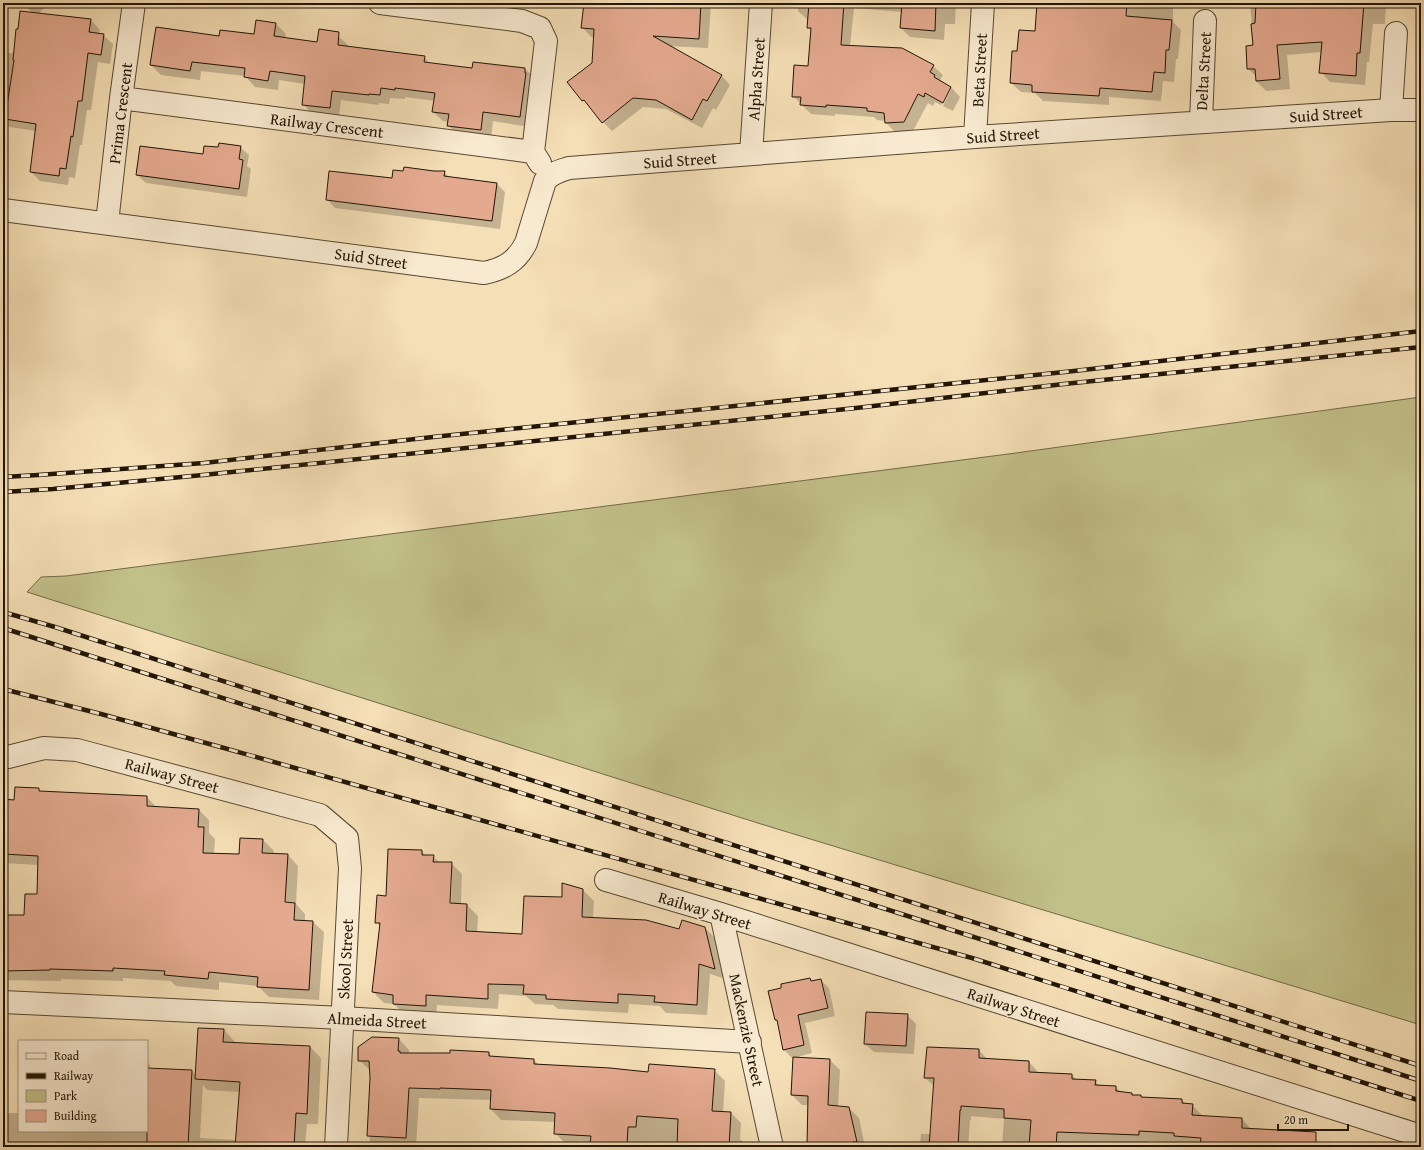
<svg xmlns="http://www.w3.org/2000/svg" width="1424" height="1150" font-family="'Gentium Book Plus',serif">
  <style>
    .green { fill: #c2c089; stroke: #726a47 }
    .shadow { fill: #0003; fill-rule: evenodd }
    .building { fill: #e4aa90; stroke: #221505 }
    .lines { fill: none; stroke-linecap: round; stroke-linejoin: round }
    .minor-casing { stroke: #574831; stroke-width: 24 }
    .minor { stroke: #f8ead0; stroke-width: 22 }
    .rail-casing { stroke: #221505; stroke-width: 4.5 }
    .rail { stroke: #f8ead0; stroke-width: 3; stroke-dasharray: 9; stroke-linecap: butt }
    .labels { text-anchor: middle; stroke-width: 3; stroke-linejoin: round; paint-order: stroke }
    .street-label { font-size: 16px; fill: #221505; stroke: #f8ead0 }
  </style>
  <rect width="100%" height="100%" fill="#f5dfb6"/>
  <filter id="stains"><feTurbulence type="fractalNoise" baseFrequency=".005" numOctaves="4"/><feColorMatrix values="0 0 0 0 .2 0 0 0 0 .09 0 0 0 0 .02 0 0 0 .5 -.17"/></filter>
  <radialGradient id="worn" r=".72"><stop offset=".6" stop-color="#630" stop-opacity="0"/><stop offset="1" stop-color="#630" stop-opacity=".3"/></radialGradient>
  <!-- green -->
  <path class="green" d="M 1421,397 L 1421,1025 L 761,824 L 27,592 L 41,577 L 66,576 L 1016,453 Z"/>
  <!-- shadow -->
  <path class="shadow" d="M 24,3 L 49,3 L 39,13 L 91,20 L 100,30 L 99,34 L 103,35 L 113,44 L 110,64 L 98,62 L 91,110 L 87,110 L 82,145 L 80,145 L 75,178 L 69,177 L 68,185 L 40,181 L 31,172 L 36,131 L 3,126 L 3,53 L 14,53 L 21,11 L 31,12 Z
    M 585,3 L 711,3 L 708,48 L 667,46 L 721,75 L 730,85 L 716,110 L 713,108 L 702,128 L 666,109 L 643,107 L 612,131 L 603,122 L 569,82 L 593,63 L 595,37 L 591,37 L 582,27 Z
    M 798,3 L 956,3 L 955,24 L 945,24 L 944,40 L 910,37 L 901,28 L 902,12 L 854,8 L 850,46 L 933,66 L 943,75 L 940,80 L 951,87 L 960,97 L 953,111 L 943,106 L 951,89 L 949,89 L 941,105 L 935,102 L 933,106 L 928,103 L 913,131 L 895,132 L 886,123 L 886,121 L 877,120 L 874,117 L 835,114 L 835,116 L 811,114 L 793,96 L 809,68 L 812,31 L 808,27 L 808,20 L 798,11 Z
    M 1038,3 L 1173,3 L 1173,22 L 1181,30 L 1178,59 L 1176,59 L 1174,82 L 1163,81 L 1161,101 L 1109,97 L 1109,105 L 1043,101 L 1035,93 L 1021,92 L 1011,83 L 1018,52 L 1036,32 Z
    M 1250,3 L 1386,3 L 1385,24 L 1373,24 L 1369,62 L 1367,62 L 1365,85 L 1330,82 L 1321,72 L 1322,52 L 1287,55 L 1290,89 L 1266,91 L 1256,81 L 1256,76 L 1248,69 L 1254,46 Z
    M 276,24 L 286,34 L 285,39 L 318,43 L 338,36 L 348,45 L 348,47 L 424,57 L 430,64 L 473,69 L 525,69 L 535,78 L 529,127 L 493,121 L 491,140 L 458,135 L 448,125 L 449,122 L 443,121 L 433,112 L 435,101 L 405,97 L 405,99 L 390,98 L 389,104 L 379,103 L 379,105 L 341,100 L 339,117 L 312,114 L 303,104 L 305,84 L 279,80 L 278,90 L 255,87 L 245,76 L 201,71 L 200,80 L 161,75 L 151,65 L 220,37 L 255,35 Z
    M 240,147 L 249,155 L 247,166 L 251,169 L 247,197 L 146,183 L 137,175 L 204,155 Z
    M 444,172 L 450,178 L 496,183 L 505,192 L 500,229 L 335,208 L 327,199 L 393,179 Z
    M 38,789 L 41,792 L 147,797 L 157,808 L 199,810 L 209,820 L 209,833 L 215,839 L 214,854 L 240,855 L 263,840 L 274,851 L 273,855 L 288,855 L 298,866 L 296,904 L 305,914 L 305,921 L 313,922 L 324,932 L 319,1000 L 269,997 L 258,986 L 219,982 L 219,990 L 176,986 L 171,981 L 123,978 L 123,981 L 61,979 L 61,981 L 3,980 L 3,916 L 25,916 L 38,895 L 39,865 L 3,863 L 3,800 L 15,801 Z
    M 422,851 L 426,856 L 433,856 L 440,863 L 451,863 L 462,874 L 461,904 L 467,905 L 478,916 L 477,933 L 523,935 L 562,898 L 583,890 L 594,901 L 593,918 L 680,930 L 705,928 L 716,939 L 726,979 L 710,974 L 707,1015 L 666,1013 L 660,1006 L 629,1004 L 628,1013 L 558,1009 L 553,1005 L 535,1004 L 526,996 L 499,994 L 498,1009 L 437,1005 L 436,1016 L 405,1015 L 394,1004 L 384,1003 L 373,992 L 380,926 L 377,923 L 387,897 ZM 450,873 L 452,873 L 451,908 L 449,908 Z
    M 810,979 L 813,981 L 821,980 L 829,988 L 835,1016 L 805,1023 L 812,1053 L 794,1058 L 830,1060 L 840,1070 L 838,1107 L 849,1108 L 859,1118 L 864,1142 L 871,1147 L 807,1147 L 808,1105 L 802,1105 L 792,1095 L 794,1058 L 792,1058 L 784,1050 L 778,1022 L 776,1020 L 783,989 Z
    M 907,1015 L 916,1024 L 914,1054 L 874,1052 L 865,1044 Z
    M 224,1030 L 235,1042 L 235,1044 L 310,1047 L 321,1058 L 318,1124 L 307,1124 L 305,1147 L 3,1147 L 3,1109 L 7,1113 L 19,1113 L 19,1131 L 147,1131 L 147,1062 L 150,1065 L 150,1069 L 192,1071 L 196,1076 ZM 203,1085 L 207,1090 L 240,1092 L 237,1140 L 200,1138 Z
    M 399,1039 L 409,1050 L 409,1054 L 489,1053 L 493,1058 L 534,1060 L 540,1066 L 649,1073 L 714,1070 L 725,1081 L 723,1112 L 731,1113 L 741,1123 L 740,1139 L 745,1144 L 745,1147 L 589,1147 L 589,1145 L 566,1144 L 555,1133 L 556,1122 L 501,1120 L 491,1109 L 491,1100 L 419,1098 L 416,1147 L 369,1147 L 370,1137 L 368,1136 L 371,1071 L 359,1060 Z
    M 979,1050 L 988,1060 L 1029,1062 L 1039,1073 L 1072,1075 L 1077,1080 L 1095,1081 L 1101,1087 L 1116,1087 L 1121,1093 L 1131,1094 L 1133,1096 L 1140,1096 L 1143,1098 L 1182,1100 L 1187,1105 L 1192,1105 L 1203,1116 L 1242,1119 L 1252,1130 L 1308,1147 L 1196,1147 L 1186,1146 L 1182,1143 L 1149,1141 L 1149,1147 L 1002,1147 L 1004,1119 L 971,1116 L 971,1120 L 970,1120 L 968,1147 L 920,1147 L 921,1134 L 931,1134 L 934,1086 L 925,1078 Z
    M 463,1146 L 489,1147 L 463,1147 Z"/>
  <!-- building -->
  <path class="building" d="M 584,3 L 701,3 L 699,39 L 653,36 L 722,75 L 707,101 L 703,99 L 692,120 L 656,100 L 633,98 L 602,123 L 584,100 L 582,101 L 567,82 L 592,63 L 594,29 L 581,28 Z
    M 809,3 L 844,3 L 841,45 L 902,48 L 934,65 L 930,72 L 935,75 L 934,77 L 951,87 L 943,103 L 925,93 L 924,97 L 918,94 L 904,122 L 885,123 L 884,113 L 867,111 L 867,108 L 826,105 L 826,107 L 800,105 L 801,97 L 792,97 L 794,65 L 808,66 L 811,28 L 807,28 Z
    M 902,3 L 936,3 L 935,31 L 900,28 Z
    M 1037,3 L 1127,3 L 1126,16 L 1172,20 L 1169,50 L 1166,50 L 1165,73 L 1154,72 L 1152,92 L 1100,88 L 1099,96 L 1032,92 L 1032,85 L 1010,83 L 1012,51 L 1017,51 L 1019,30 L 1035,31 Z
    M 1256,3 L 1364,3 L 1360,53 L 1357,53 L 1356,76 L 1319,73 L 1322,42 L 1277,45 L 1280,79 L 1256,81 L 1255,69 L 1247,69 L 1246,46 L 1253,45 L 1251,24 L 1255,23 Z
    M 20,11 L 91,19 L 89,32 L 104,34 L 101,55 L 88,53 L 82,101 L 78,101 L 73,137 L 71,136 L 66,169 L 60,168 L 59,176 L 30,172 L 36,124 L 5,119 L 14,60 L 13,60 L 16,29 L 18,29 Z
    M 256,20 L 276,23 L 274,36 L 317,42 L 319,29 L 339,32 L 338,45 L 425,56 L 424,62 L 472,68 L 473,62 L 525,68 L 525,73 L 526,73 L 520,117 L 483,112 L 481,130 L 447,126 L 449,114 L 432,112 L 435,93 L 395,88 L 395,90 L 381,88 L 380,95 L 369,94 L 369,95 L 332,91 L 330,108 L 302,105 L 305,76 L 270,71 L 268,81 L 244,77 L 245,68 L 192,62 L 190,71 L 150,65 L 156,27 L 219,36 L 220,30 L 254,34 Z
    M 219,143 L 241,146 L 239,159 L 243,160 L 239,189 L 136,175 L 140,146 L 203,154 L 204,146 L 218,147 Z
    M 404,167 L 434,171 L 445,171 L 444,176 L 497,183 L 492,221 L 326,200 L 329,171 L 392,178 L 393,170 L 403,171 Z
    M 15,787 L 39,788 L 39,791 L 147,796 L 147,806 L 199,809 L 198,827 L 204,827 L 203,853 L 239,854 L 240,838 L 263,839 L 262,853 L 288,854 L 285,902 L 295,903 L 294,920 L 313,921 L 309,990 L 257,987 L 258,977 L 209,972 L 208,979 L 164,975 L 165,971 L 113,968 L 113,971 L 50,969 L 50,970 L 3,971 L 3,915 L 24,915 L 25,894 L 37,894 L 38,856 L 3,854 L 3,799 L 14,800 Z
    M 388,849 L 422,850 L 422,855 L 434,855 L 433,862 L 452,862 L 450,903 L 467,904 L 466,931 L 522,934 L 524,896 L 562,897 L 562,883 L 583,889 L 582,917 L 646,920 L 679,929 L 682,920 L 705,927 L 715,969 L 699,964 L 697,1005 L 654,1002 L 655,996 L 618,994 L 618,1003 L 546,999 L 546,995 L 523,994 L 524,985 L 488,984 L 488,999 L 426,995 L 426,1006 L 393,1004 L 393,995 L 372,992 L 380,923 L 375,923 L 377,895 L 386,896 Z
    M 810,978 L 811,981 L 821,979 L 828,1008 L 798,1015 L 804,1045 L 783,1050 L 777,1020 L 775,1020 L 768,991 L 781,988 L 781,984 Z
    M 866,1012 L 908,1014 L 906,1046 L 864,1044 Z
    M 198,1028 L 224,1029 L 223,1042 L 310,1046 L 307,1114 L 296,1113 L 294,1147 L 235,1147 L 240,1082 L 195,1079 Z
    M 372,1037 L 399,1038 L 398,1051 L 400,1051 L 400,1053 L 450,1053 L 450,1050 L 489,1052 L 489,1056 L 534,1059 L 534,1064 L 610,1068 L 648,1072 L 649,1064 L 715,1069 L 712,1111 L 731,1112 L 729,1147 L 677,1147 L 678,1119 L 637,1116 L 636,1127 L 628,1127 L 627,1144 L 612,1143 L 612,1145 L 590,1144 L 591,1136 L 554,1134 L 555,1113 L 490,1109 L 491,1090 L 440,1088 L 440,1089 L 409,1088 L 406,1138 L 367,1136 L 370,1078 L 369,1061 L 358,1061 L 358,1047 Z
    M 927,1047 L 979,1049 L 979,1058 L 1029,1061 L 1029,1072 L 1072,1074 L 1072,1079 L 1096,1080 L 1095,1085 L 1116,1086 L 1116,1091 L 1132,1093 L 1132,1095 L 1141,1095 L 1141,1097 L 1182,1099 L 1182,1103 L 1193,1104 L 1192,1115 L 1242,1118 L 1242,1128 L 1316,1132 L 1316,1147 L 1200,1147 L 1201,1138 L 1174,1136 L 1174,1133 L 1139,1131 L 1139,1135 L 1057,1132 L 1056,1147 L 1029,1147 L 1031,1120 L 1004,1118 L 1004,1109 L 961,1106 L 961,1110 L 960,1110 L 958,1147 L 929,1147 L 934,1078 L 924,1078 Z
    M 793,1057 L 830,1059 L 828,1105 L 849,1107 L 857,1142 L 853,1142 L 852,1147 L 807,1147 L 808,1096 L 791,1095 Z
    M 147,1068 L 192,1070 L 188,1147 L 147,1147 Z"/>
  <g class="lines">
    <defs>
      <path id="minor" d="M 380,3 L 522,21 L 540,28 L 546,41 L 533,152 L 540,163
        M 121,98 L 533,152
        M 1391,110 L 1396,33
        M 1201,122 L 1205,21
        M 975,137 L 983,3
        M 751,154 L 761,3
        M 3,210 L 484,273 C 504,269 517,261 526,243 L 545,181 C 551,173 560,171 569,168 L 975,137 L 1391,110 L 1421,110
        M 107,223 L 121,98 L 134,3
        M 8,757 L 44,748 L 77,750 L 320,815 L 347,838 L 350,868 L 336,1147
        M 606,880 L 721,914 L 1421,1136
        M 721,914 L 772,1147
        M 3,1002 L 342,1018 L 750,1042"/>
    </defs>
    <!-- minor casing -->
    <use href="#minor" class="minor-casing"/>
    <!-- minor -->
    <use href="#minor" class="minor"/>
    <defs>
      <path id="rail" d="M 3,477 L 38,475 L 204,463 L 433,437 L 1074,371 L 1421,331
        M 3,492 L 53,489 L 203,475 L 856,408 L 1064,384 L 1421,347
        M 3,612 L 55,627 L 1421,1066
        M 3,628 L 1002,946 L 1421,1081
        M 3,689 L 101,714 L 224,748 L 972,958 L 1421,1101"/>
    </defs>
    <!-- rail casing -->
    <use href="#rail" class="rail-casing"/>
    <!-- rail -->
    <use href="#rail" class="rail"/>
  </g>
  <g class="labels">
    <!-- street labels -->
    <g class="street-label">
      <text transform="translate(979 70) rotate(-87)" y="6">Beta Street</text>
      <text transform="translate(1203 71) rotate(-87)" y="6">Delta Street</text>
      <text transform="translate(756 79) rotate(-86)" y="6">Alpha Street</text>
      <text transform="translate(120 113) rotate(-83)" y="6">Prima Crescent</text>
      <text transform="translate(1326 114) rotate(-4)" y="6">Suid Street</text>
      <text transform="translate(327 125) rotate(7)" y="6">Railway Crescent</text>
      <text transform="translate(1003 135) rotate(-4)" y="6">Suid Street</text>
      <text transform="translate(680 160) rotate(-4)" y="6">Suid Street</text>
      <text transform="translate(371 258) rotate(8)" y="6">Suid Street</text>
      <text transform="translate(172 775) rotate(15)" y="6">Railway Street</text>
      <text transform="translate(705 910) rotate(17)" y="6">Railway Street</text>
      <text transform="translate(345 959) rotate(-87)" y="6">Skool Street</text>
      <text transform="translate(1014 1007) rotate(18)" y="6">Railway Street</text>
      <text transform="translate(377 1020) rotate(3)" y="6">Almeida Street</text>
      <text transform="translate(747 1030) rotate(78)" y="6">Mackenzie Street</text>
    </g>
  </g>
  <!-- margin -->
  <rect width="1424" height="1150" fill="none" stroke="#f5dfb6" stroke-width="16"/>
  <rect x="4" y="4" width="1416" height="1142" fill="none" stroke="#221505" stroke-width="2"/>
  <rect x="8" y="8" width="1408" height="1134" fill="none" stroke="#221505"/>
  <!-- legend -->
  <rect x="18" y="1040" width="130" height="92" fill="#f8ead0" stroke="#a2957f"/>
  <rect x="26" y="1053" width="20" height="6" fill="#f8ead0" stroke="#a2957f"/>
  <text x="54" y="1060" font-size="12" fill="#221505">Road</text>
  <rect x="26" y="1073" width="20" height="6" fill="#221505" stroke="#a2957f"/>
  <text x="54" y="1080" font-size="12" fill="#221505">Railway</text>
  <rect x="26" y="1090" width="20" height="12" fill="#c2c089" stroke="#a2957f"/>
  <text x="54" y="1100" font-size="12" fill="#221505">Park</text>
  <rect x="26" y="1110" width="20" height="12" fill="#e4aa90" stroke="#a2957f"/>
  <text x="54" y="1120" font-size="12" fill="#221505">Building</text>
  <!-- scale -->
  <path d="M1278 1124v6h70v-6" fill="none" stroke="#221505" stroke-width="2"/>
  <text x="1284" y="1124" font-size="12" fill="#221505" stroke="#f8ead0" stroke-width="3" paint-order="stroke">20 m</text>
  <rect width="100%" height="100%" filter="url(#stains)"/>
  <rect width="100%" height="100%" fill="url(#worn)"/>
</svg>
